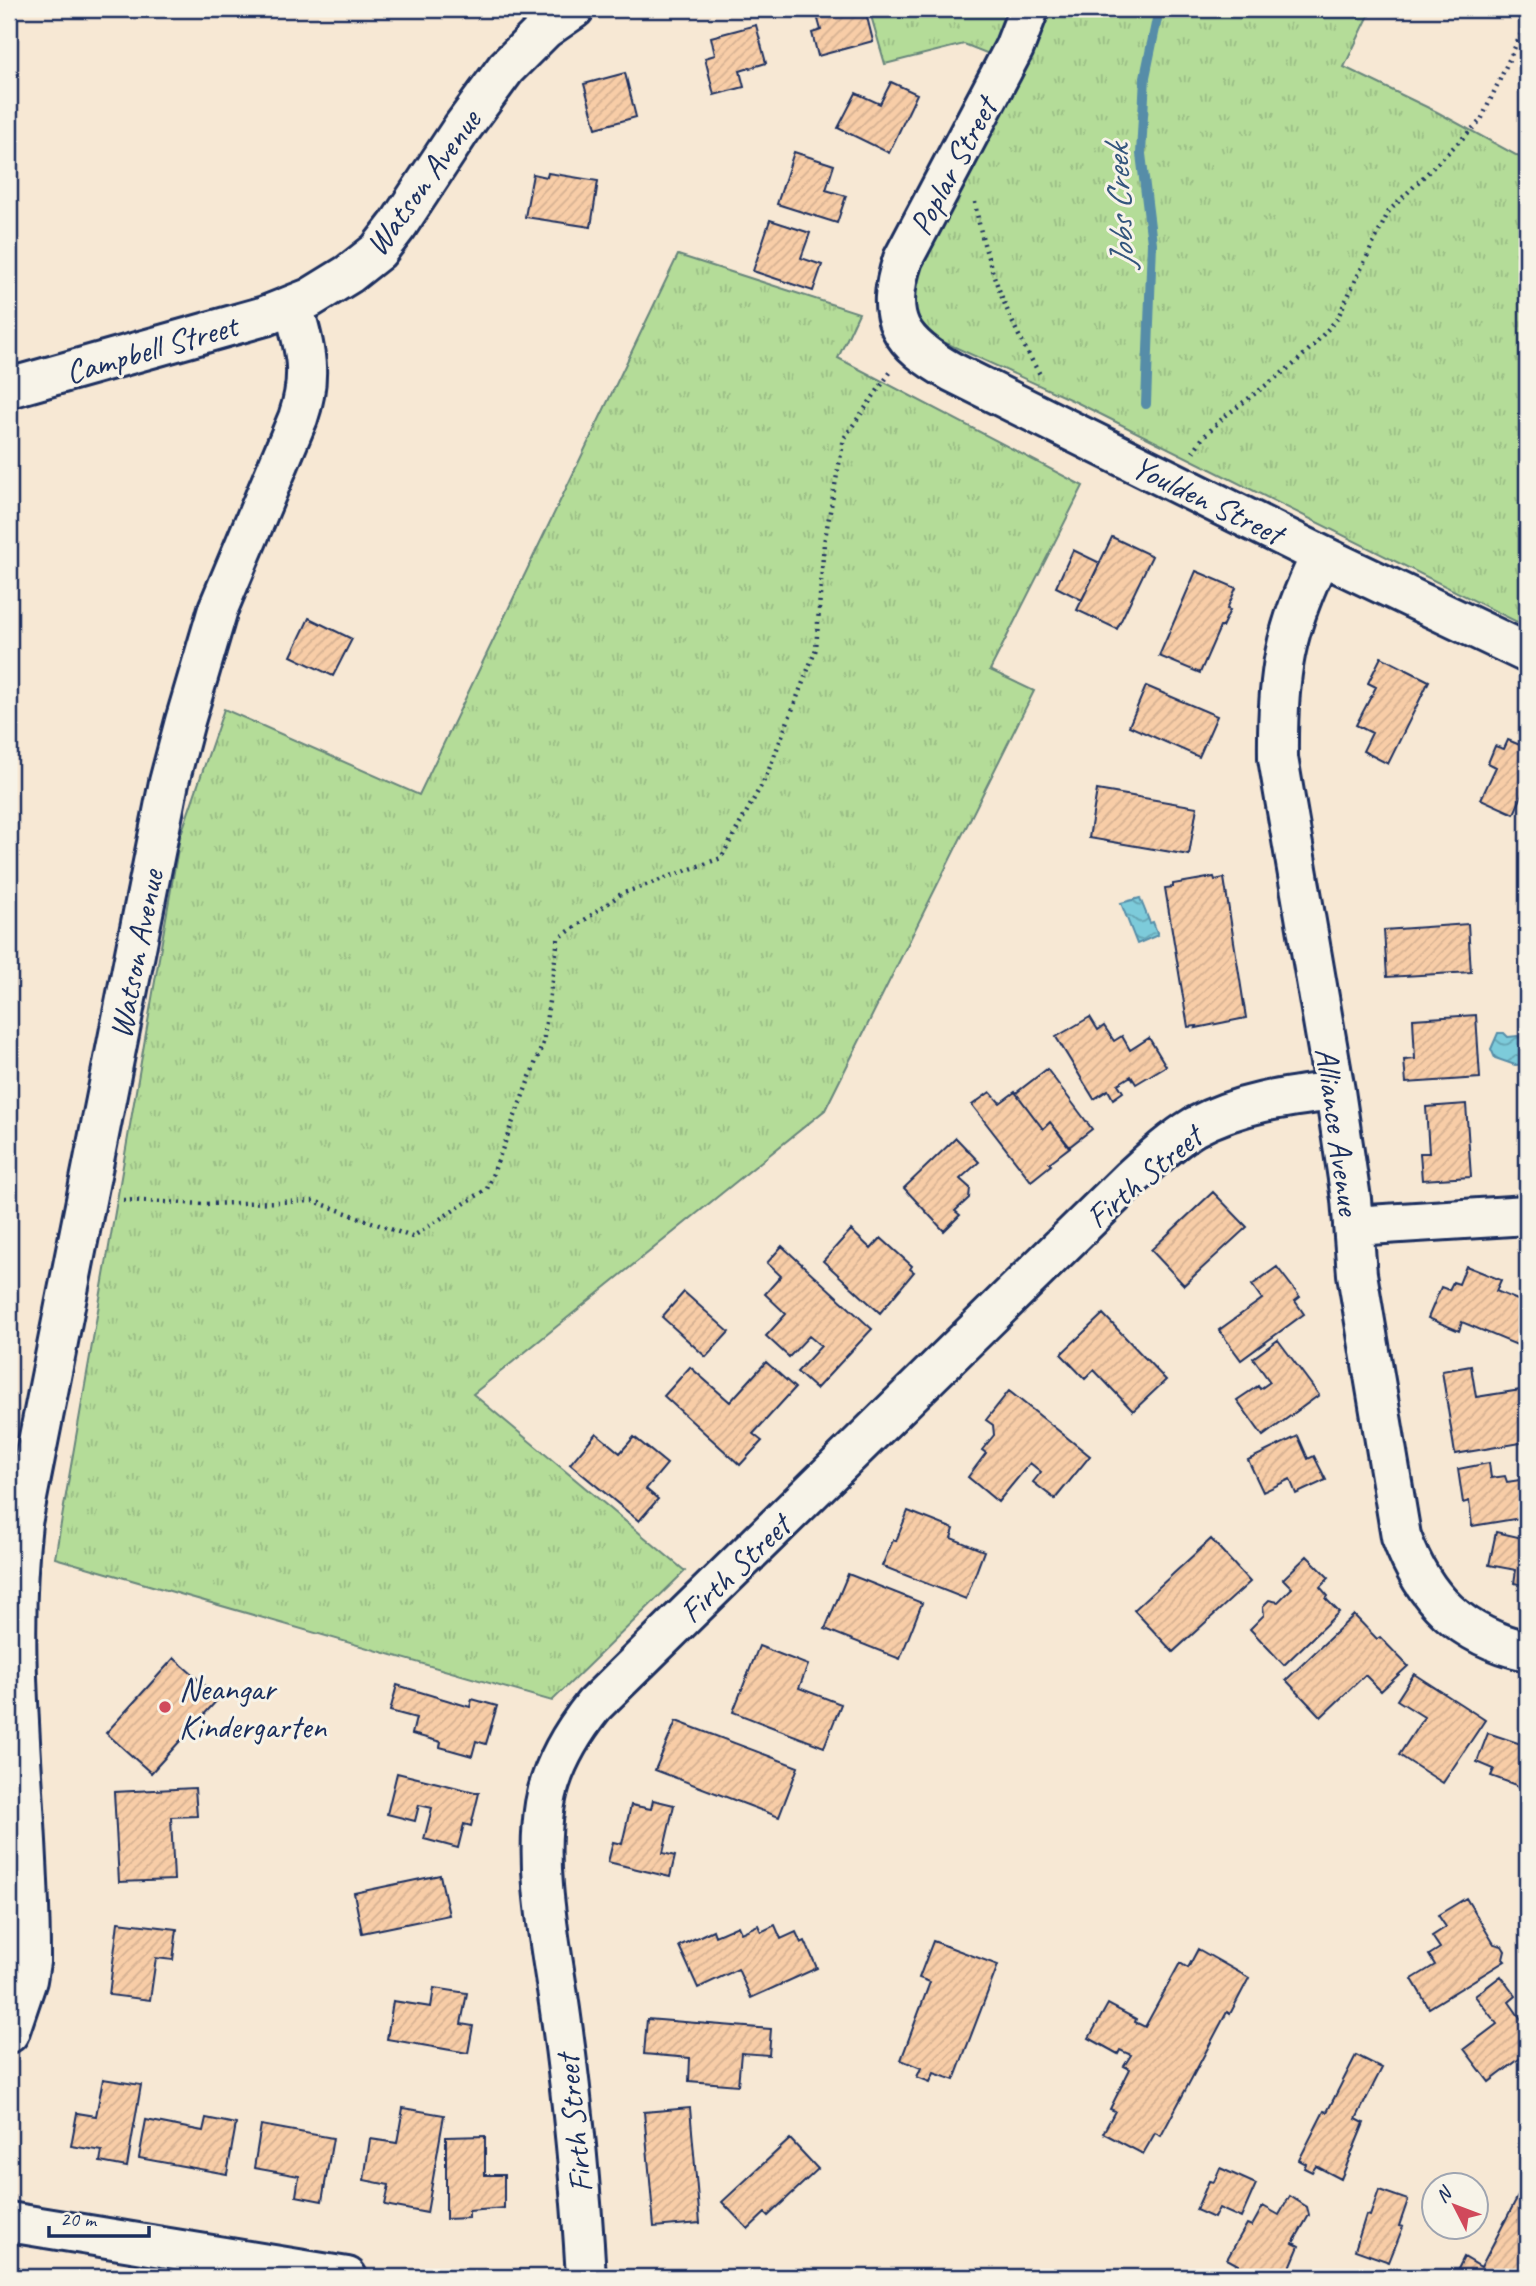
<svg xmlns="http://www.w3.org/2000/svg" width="1536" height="2286" font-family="Caveat,sans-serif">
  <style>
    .grass { fill: url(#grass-tufts); stroke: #68867b; stroke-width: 2 }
    .water { fill: url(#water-waves); stroke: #568da8; stroke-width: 2 }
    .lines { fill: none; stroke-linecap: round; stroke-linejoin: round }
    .stream { stroke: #568da8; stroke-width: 10 }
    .building { fill: url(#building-hatch); stroke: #1b2f5e; stroke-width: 2 }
    .minor-casing { stroke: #1b2f5e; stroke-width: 44 }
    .path { stroke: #1b2f5e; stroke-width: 4.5; stroke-dasharray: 2 5; stroke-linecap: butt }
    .minor { stroke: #f7f3e8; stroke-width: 38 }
    .poi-dot { fill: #d1495b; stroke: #f7f3e8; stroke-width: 2.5 }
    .labels { text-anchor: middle; stroke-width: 6; stroke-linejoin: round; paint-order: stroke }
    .street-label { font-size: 33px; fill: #1b2f5e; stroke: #f7f3e8 }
    .poi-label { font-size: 33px; fill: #1b2f5e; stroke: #f7f3e8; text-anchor: start }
    .water-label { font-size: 35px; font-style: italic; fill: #34567d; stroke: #f7f3e8 }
  </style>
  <defs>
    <pattern id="grass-tufts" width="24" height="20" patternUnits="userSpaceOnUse" patternTransform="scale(1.75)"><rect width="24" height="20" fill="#b4dc98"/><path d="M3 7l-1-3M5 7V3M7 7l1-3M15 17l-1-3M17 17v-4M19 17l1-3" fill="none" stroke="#9abd85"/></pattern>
    <pattern id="water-waves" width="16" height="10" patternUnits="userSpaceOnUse" patternTransform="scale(1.75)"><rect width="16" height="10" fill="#7dcbda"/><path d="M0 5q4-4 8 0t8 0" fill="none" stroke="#66a5b4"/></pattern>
    <pattern id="building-hatch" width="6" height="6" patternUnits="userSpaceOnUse" patternTransform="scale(1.75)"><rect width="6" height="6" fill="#f8cda7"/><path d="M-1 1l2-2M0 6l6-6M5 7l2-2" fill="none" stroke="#d4b092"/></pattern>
  </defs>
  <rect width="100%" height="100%" fill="#f7e8d4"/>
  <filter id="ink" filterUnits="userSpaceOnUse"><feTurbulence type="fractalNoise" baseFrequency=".0143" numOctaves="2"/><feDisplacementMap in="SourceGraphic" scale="14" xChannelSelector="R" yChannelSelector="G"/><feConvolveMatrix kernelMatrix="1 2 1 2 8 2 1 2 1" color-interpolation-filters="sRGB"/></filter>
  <g filter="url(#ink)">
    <!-- grass -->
    <path class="grass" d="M 869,9 L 1010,9 L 989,54 L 964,44 L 885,64 Z
      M 1049,9 L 1372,9 L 1344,67 L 1437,112 L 1527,161 L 1527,627 L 1078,403 L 937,339 C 932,334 926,328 921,322 C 907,302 918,272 924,251 Z
      M 678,255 L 859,313 L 838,358 L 1083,486 L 990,670 L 1034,691 L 825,1110 L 473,1394 L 685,1571 L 552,1701 L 55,1558 L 180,837 L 224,709 L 419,795 Z"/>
    <!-- water -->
    <path class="water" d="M 1140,898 L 1150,923 L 1153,922 L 1158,935 L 1137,944 L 1121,903 Z
      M 1498,1033 L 1504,1033 L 1508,1037 L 1518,1036 L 1527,1039 L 1527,1064 L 1515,1065 L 1495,1058 L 1491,1049 Z"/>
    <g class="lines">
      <!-- stream -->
      <path class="stream" d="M 1146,404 L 1152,243 L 1141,154 L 1145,77 L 1159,9"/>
    </g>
    <!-- building -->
    <path class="building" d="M 829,9 L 865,9 L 873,41 L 818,56 L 812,33 L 821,30 L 816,12 Z
      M 756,25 L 766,63 L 740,71 L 744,87 L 714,95 L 705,58 L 715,55 L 711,37 Z
      M 625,73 L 636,117 L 596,128 L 584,84 Z
      M 891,82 L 917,94 L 889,153 L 838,128 L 856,93 L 880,104 Z
      M 794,152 L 834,165 L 826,190 L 846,196 L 837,223 L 777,204 Z
      M 548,173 L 598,181 L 591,227 L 525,217 L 533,174 L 547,177 Z
      M 770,220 L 810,233 L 801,258 L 822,265 L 813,291 L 753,271 Z
      M 1112,537 L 1152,556 L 1117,629 L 1077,610 Z
      M 1073,550 L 1100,563 L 1082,600 L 1056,587 Z
      M 1196,571 L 1236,588 L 1227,609 L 1230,610 L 1222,627 L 1220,627 L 1200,673 L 1159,656 Z
      M 309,618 L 352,639 L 333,676 L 291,656 Z
      M 1381,657 L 1429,681 L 1388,764 L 1363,751 L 1372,733 L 1356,725 L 1376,687 L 1368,683 Z
      M 1146,686 L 1217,716 L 1199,757 L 1129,726 Z
      M 1508,740 L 1527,748 L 1527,795 L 1523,793 L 1514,814 L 1481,799 L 1496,767 L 1488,763 L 1495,746 L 1504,749 Z
      M 1097,790 L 1197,807 L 1189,855 L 1089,838 Z
      M 1214,877 L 1215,880 L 1224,878 L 1246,1018 L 1196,1028 L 1197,1026 L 1188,1027 L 1165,888 L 1173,887 L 1173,884 Z
      M 1468,924 L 1471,972 L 1387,977 L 1384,930 Z
      M 1476,1015 L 1480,1078 L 1406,1083 L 1404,1060 L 1415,1059 L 1413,1019 Z
      M 1090,1017 L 1098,1030 L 1104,1026 L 1114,1041 L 1122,1036 L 1130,1050 L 1149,1038 L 1166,1066 L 1136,1084 L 1131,1076 L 1118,1084 L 1123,1092 L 1113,1099 L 1108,1090 L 1094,1099 L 1056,1037 Z
      M 1047,1069 L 1092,1129 L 1069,1147 L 1050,1122 L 1043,1129 L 1016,1093 Z
      M 990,1092 L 1000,1103 L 1015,1092 L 1043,1129 L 1050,1122 L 1070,1147 L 1049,1163 L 1051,1165 L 1031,1181 L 972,1105 Z
      M 1466,1104 L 1471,1177 L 1422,1180 L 1420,1153 L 1429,1153 L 1426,1107 Z
      M 956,1138 L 979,1162 L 960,1179 L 970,1188 L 969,1198 L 955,1211 L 960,1215 L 944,1231 L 904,1188 Z
      M 1213,1192 L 1247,1227 L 1184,1285 L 1151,1250 Z
      M 851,1230 L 871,1249 L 881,1238 L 912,1266 L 910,1269 L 914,1272 L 880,1313 L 823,1261 Z
      M 782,1246 L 872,1329 L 816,1389 L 797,1372 L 821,1346 L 809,1336 L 789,1357 L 766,1336 L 786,1314 L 765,1294 L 781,1276 L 767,1263 Z
      M 1466,1266 L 1501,1280 L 1496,1291 L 1527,1304 L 1527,1321 L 1517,1345 L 1462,1322 L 1459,1331 L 1428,1318 L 1441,1287 L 1449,1290 L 1453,1282 L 1459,1284 Z
      M 1277,1267 L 1300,1297 L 1295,1301 L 1304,1314 L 1241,1360 L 1219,1330 L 1262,1299 L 1252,1285 Z
      M 684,1292 L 729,1332 L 706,1357 L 662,1317 Z
      M 1103,1314 L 1166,1380 L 1133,1411 L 1094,1370 L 1085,1379 L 1061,1354 Z
      M 1278,1340 L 1319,1395 L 1263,1436 L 1237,1400 L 1258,1386 L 1260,1389 L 1270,1382 L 1253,1358 Z
      M 766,1362 L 795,1388 L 753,1434 L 762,1441 L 740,1465 L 664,1396 L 690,1367 L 730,1402 Z
      M 1471,1366 L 1476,1397 L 1521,1390 L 1527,1427 L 1527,1442 L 1455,1454 L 1442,1371 Z
      M 1009,1391 L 1090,1456 L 1055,1499 L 1033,1482 L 1041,1472 L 1030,1463 L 998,1502 L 968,1477 L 986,1453 L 982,1450 L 994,1435 L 993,1425 L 986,1420 Z
      M 596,1433 L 620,1453 L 634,1437 L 667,1464 L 646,1489 L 658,1499 L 639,1521 L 570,1464 Z
      M 1298,1436 L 1308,1459 L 1314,1456 L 1326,1480 L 1296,1494 L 1290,1479 L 1263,1492 L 1248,1460 Z
      M 1489,1463 L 1491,1478 L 1505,1476 L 1507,1482 L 1527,1479 L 1527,1517 L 1472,1526 L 1469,1501 L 1463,1503 L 1458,1469 Z
      M 908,1511 L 954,1529 L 951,1538 L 984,1551 L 966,1599 L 882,1566 L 893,1540 L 896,1541 Z
      M 1496,1532 L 1527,1539 L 1527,1586 L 1514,1583 L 1516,1570 L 1489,1565 Z
      M 1211,1539 L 1250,1582 L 1173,1652 L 1134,1610 Z
      M 1307,1556 L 1329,1578 L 1320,1587 L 1328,1596 L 1326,1599 L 1339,1612 L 1284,1665 L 1250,1629 L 1264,1615 L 1263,1606 L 1269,1600 L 1278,1602 L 1292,1588 L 1283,1579 Z
      M 848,1574 L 922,1603 L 900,1659 L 825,1629 Z
      M 1354,1615 L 1377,1639 L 1380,1637 L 1408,1666 L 1381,1691 L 1365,1675 L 1321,1717 L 1286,1680 Z
      M 759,1646 L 808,1665 L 799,1688 L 841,1704 L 824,1747 L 733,1712 Z
      M 174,1658 L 219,1698 L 151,1773 L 106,1733 Z
      M 1414,1674 L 1485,1720 L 1443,1783 L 1399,1755 L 1424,1717 L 1397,1700 Z
      M 397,1685 L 470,1707 L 472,1699 L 497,1706 L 486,1744 L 476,1741 L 472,1756 L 440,1747 L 441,1742 L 412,1734 L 416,1718 L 390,1711 Z
      M 676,1721 L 798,1767 L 779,1817 L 655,1770 Z
      M 1488,1733 L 1527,1746 L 1527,1789 L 1491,1776 L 1494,1769 L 1477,1762 Z
      M 397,1773 L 479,1793 L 471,1826 L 464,1824 L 458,1848 L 424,1839 L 432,1808 L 419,1805 L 415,1821 L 387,1814 Z
      M 195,1788 L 197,1816 L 171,1817 L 174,1880 L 119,1882 L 114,1792 Z
      M 653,1800 L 674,1805 L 663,1853 L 675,1856 L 670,1877 L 608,1862 L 613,1842 L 622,1844 L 631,1805 L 651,1809 Z
      M 440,1875 L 449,1915 L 362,1933 L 354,1893 Z
      M 1466,1898 L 1494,1944 L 1502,1946 L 1505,1951 L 1503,1959 L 1505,1961 L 1429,2008 L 1412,1979 L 1435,1965 L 1429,1955 L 1440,1948 L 1432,1936 L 1446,1927 L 1438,1915 Z
      M 118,1922 L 177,1929 L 173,1960 L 156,1958 L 150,2000 L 109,1995 Z
      M 758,1925 L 761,1932 L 775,1925 L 781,1939 L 796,1932 L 801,1943 L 805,1941 L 817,1968 L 751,1998 L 738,1969 L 698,1988 L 679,1946 L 713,1930 L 715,1936 L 738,1926 L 741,1933 Z
      M 933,1941 L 998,1965 L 954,2080 L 934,2073 L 930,2082 L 917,2077 L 921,2068 L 901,2060 L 930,1982 L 919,1978 Z
      M 1198,1949 L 1249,1978 L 1230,2014 L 1227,2012 L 1161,2136 L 1155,2133 L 1143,2154 L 1103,2133 L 1115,2111 L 1110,2109 L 1130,2069 L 1124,2066 L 1131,2055 L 1120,2050 L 1118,2054 L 1089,2038 L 1108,2004 L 1136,2019 L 1135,2022 L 1145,2027 L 1180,1963 L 1188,1968 Z
      M 1501,1976 L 1516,1996 L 1509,2002 L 1521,2019 L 1527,2014 L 1527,2053 L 1489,2082 L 1464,2049 L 1497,2024 L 1475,1996 Z
      M 434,1988 L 467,1993 L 461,2024 L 473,2026 L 468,2053 L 387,2039 L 393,2001 L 431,2007 Z
      M 647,2019 L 771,2029 L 769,2055 L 741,2053 L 738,2085 L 689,2081 L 690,2058 L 644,2054 Z
      M 1356,2055 L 1382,2068 L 1356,2119 L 1364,2123 L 1341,2179 L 1316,2166 L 1312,2172 L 1304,2168 L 1306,2164 L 1299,2160 L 1324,2111 L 1327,2112 Z
      M 103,2079 L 141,2085 L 127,2167 L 100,2162 L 102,2151 L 71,2146 L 77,2113 L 96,2116 Z
      M 403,2108 L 444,2115 L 427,2213 L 385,2205 L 389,2185 L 364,2180 L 370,2139 L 397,2143 Z
      M 690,2108 L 700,2223 L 654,2227 L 644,2112 Z
      M 206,2118 L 236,2124 L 227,2174 L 139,2158 L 146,2120 L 203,2131 Z
      M 261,2125 L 333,2138 L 322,2201 L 296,2196 L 299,2176 L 254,2168 Z
      M 485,2136 L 485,2175 L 504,2175 L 504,2208 L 469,2211 L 469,2218 L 446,2219 L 446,2137 Z
      M 790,2139 L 818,2169 L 768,2216 L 765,2213 L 748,2229 L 722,2202 Z
      M 1220,2168 L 1256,2184 L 1241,2218 L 1219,2208 L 1214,2218 L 1196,2210 L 1209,2181 L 1214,2182 Z
      M 1379,2190 L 1408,2200 L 1399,2226 L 1403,2227 L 1389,2262 L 1355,2250 L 1366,2215 L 1370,2216 Z
      M 1519,2194 L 1527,2198 L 1527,2277 L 1454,2277 L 1464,2257 L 1481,2267 Z
      M 1290,2196 L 1307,2207 L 1309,2215 L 1293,2243 L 1299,2246 L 1286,2277 L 1280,2277 L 1270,2272 L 1267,2277 L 1260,2277 L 1227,2259 L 1247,2224 L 1252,2226 L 1263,2206 L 1279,2215 Z"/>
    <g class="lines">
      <defs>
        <path id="minor" d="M 1029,9 L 1014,48 L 903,259 C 883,319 900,343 952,372 L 1321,555 L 1527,653
          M 9,388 L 265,316 L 310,298 L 349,274 L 378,251 L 398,225 L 462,128 L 506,68 L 545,29 L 574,9
          M 1321,555 C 1284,629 1277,676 1278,758 L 1335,1091 L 1351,1199 L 1357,1274 L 1401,1536 C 1424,1599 1461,1636 1527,1651
          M 1353,1226 L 1527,1215
          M 9,2033 L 27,1980 L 30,1962 C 31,1818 5,1667 22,1523 L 169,782 L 185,721 L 218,609 L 298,418 C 313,374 305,348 293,305
          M 9,2222 L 347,2277
          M 586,2277 C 581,2190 573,2103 561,2017 C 552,1949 534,1873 545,1804 C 551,1767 571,1734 594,1705 L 1131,1178 C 1151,1160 1171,1141 1194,1127 C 1239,1103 1285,1097 1335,1091"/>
      </defs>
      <!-- minor casing -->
      <use href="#minor" class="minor-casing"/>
      <!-- path -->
      <path class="path" d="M 975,202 C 984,260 1010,325 1041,376
        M 1193,452 L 1204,436 L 1224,417 L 1294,364 L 1312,347 L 1337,319 L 1389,211 L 1481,120 L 1527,21
        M 123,1200 L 204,1204 L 314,1201 L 412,1237 L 487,1189 L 543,1043 L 558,939 L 621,894 L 721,858 L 766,777 L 816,649 L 824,543 L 844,438 L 892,370"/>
      <!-- minor -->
      <use href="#minor" class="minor"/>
    </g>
  </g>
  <!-- markers -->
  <circle class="poi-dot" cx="165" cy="1707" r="7"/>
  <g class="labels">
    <!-- street labels -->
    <g class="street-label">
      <text transform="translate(952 166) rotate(-62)" y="12">Poplar Street</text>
      <text transform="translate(422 182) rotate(-54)" y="12">Watson Avenue</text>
      <text transform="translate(151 348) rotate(-16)" y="12">Campbell Street</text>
      <text transform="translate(1208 499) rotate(26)" y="12">Youlden Street</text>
      <text transform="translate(135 954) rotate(-79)" y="12">Watson Avenue</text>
      <text transform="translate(1339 1131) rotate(82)" y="12">Alliance Avenue</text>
      <text transform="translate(1143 1176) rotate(-40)" y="12">Firth Street</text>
      <text transform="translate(734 1568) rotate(-44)" y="12">Firth Street</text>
      <text transform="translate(573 2124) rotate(-96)" y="12">Firth Street</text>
    </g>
    <!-- poi labels -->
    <g class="poi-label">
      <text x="179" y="1700">Neangar<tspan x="179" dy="38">Kindergarten</tspan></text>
    </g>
    <!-- water labels -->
    <g class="water-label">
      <text transform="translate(1119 207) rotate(-93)" y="12">Jobs Creek</text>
    </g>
  </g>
  <!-- margin -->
  <rect width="1536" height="2286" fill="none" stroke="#f7f3e8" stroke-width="35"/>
  <rect x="18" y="18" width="1501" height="2251" fill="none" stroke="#1b2f5e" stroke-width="2.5" filter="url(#ink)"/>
  <!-- north arrow -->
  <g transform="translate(1455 2206) rotate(312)"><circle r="33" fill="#f7f3e8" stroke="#9fa5b1" stroke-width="2"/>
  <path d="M0-5L12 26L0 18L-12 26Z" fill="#d1495b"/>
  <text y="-10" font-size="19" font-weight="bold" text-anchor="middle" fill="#1b2f5e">N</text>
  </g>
  <!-- scale -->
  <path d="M49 2226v10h100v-10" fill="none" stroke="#1b2f5e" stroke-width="3.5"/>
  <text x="60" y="2226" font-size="21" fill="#1b2f5e" stroke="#f7f3e8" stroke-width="5" paint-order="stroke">20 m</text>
</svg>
